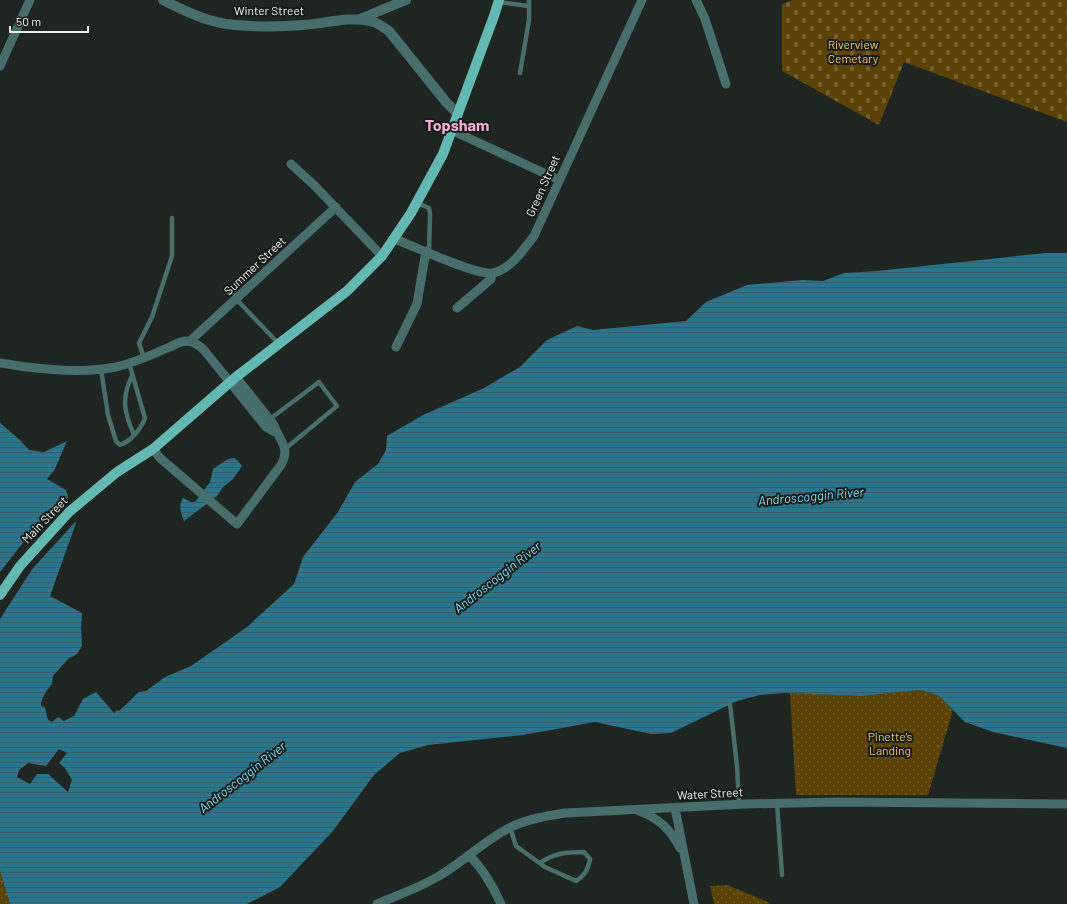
<svg xmlns="http://www.w3.org/2000/svg" width="1067" height="904" font-family="Barlow,sans-serif">
  <style>
    .cemetery { fill: url(#cemetery-stones) }
    .park { fill: url(#park-dots) }
    .water { fill: url(#water-rules); fill-rule: evenodd }
    .pier { fill: #1f2520 }
    .lines { fill: none; stroke-linecap: round; stroke-linejoin: round }
    .service { stroke: #476e6a; stroke-width: 4.5 }
    .minor { stroke: #476e6a; stroke-width: 9 }
    .tertiary { stroke: #476e6a; stroke-width: 10 }
    .primary { stroke: #63b9b1; stroke-width: 10 }
    .labels { text-anchor: middle; stroke-width: 4; stroke-linejoin: round; paint-order: stroke }
    .street-label { font-size: 12px; fill: #ebefec; stroke: #161c17 }
    .park-label { font-size: 12px; fill: #f2c45f; stroke: #161c17 }
    .water-label { font-size: 13px; font-style: italic; fill: #78dcfc; stroke: #161c17 }
    .district-label { font-size: 16px; font-weight: bold; fill: #f6aeda; stroke: #161c17 }
  </style>
  <defs>
    <pattern id="cemetery-stones" width="16" height="16" patternUnits="userSpaceOnUse"><rect width="16" height="16" fill="#5b4308"/><path d="M2 7V4a2 2 0 0 1 4 0v3zM10 15v-3a2 2 0 0 1 4 0v3z" fill="#735e2c"/></pattern>
    <pattern id="park-dots" width="8" height="8" patternUnits="userSpaceOnUse"><rect width="8" height="8" fill="#5b4308"/><path d="M2 2h.1M6 6h.1" fill="none" stroke="#735e2c" stroke-width="1.8" stroke-linecap="round"/></pattern>
    <pattern id="water-rules" width="6" height="5" patternUnits="userSpaceOnUse"><rect width="6" height="5" fill="#2a758b"/><path d="M0 2.5h6" fill="none" stroke="#385e69"/></pattern>
  </defs>
  <rect width="100%" height="100%" fill="#1f2520"/>
  <!-- cemetery -->
  <path class="cemetery" d="M 793,0 L 1067,0 L 1067,122 L 904,62 L 879,125 L 782,71 L 782,4 Z"/>
  <!-- park -->
  <path class="park" d="M 921,690 L 939,696 L 953,710 L 928,795 L 796,795 L 790,693 L 862,696 Z
    M 0,871 L 10,904 L 0,904 Z
    M 727,885 L 768,902 L 769,904 L 714,904 L 710,886 Z"/>
  <!-- water -->
  <path class="water" d="M 1045,253 L 1067,253 L 1067,748 L 993,732 L 965,722 L 939,696 L 921,690 L 862,696 L 785,693 L 760,695 L 737,701 L 671,733 L 651,734 L 595,722 L 523,735 L 428,745 L 400,753 L 374,775 L 332,832 L 280,887 L 247,904 L 10,904 L 0,871 L 0,423 L 21,441 L 29,450 L 44,452 L 67,441 L 55,469 L 47,479 L 66,490 L 76,523 L 50,596 L 82,613 L 81,629 L 82,646 L 77,654 L 68,659 L 53,676 L 52,684 C 47,690 41,698 41,706 L 45,707 L 48,720 L 52,722 L 58,717 L 64,721 L 74,716 L 83,699 L 96,692 L 114,713 L 117,710 L 119,711 L 139,692 L 146,691 L 165,677 L 191,666 L 247,627 L 294,584 L 303,557 L 338,512 L 355,482 L 378,464 L 386,450 L 387,436 L 423,415 L 484,388 L 520,367 L 547,340 L 577,326 L 593,330 L 686,321 L 706,302 L 747,285 L 802,280 L 823,281 L 844,273 L 877,271 ZM 59,749 L 67,753 L 59,763 L 65,768 L 72,780 L 68,792 L 48,774 L 37,774 L 30,784 L 17,777 L 19,770 L 28,763 L 46,766 Z
    M 234,458 L 238,461 L 242,466 L 233,479 L 223,487 L 217,496 L 184,521 C 181,513 178,506 183,498 L 191,502 L 195,502 L 210,482 L 213,469 L 228,459 Z"/>
  <!-- pier -->
  <path class="pier" d="M 70,496 L 77,520 L 33,568 L 0,619 L 0,572 L 33,530 L 58,506 Z"/>
  <g class="lines">
    <!-- service -->
    <path class="service" d="M 498,2 L 528,6
      M 520,73 L 529,20 L 529,0
      M 417,203 L 429,208 L 430,214 L 429,253
      M 236,299 L 279,344
      M 144,358 L 139,343 L 152,317 L 172,256 L 172,218
      M 101,369 L 108,415 L 116,441 L 120,445 C 131,441 141,429 145,418 L 129,363
      M 132,376 C 121,398 124,412 134,435
      M 270,419 L 319,382 L 337,406 L 285,449
      M 730,704 L 737,766 L 739,804
      M 777,803 L 782,875
      M 510,827 L 516,846 L 545,867 L 576,881 C 585,875 588,870 590,859 L 584,852 C 567,852 554,853 540,863"/>
    <!-- minor -->
    <path class="minor" d="M 696,0 L 705,19 L 726,84
      M 0,66 L 30,0
      M 451,130 L 559,180
      M 291,164 L 314,185 L 382,256
      M 395,239 C 413,246 477,276 493,273 C 511,269 524,249 534,236 L 642,0
      M 457,308 L 491,279 L 492,273
      M 190,341 L 336,207
      M 396,347 L 417,304 L 426,251
      M 0,363 C 35,369 81,374 116,367 C 138,362 160,351 181,342 C 191,339 197,344 204,350 L 266,427 L 277,433
      M 153,449 L 160,458 L 237,524 L 281,465 C 291,447 279,441 274,425 L 236,377
      M 675,808 L 694,904
      M 639,811 C 659,818 671,830 680,848
      M 469,855 C 483,869 493,886 501,904
      M 377,904 C 398,895 419,888 439,876 C 463,862 484,841 509,828 C 527,819 546,816 565,813 L 745,804 L 836,802 L 1067,804"/>
    <!-- tertiary -->
    <path class="tertiary" d="M 163,0 C 187,12 209,23 235,25 C 258,27 280,27 303,25 C 323,24 350,16 370,21 C 377,22 383,27 389,31 L 446,102 L 457,113
      M 360,19 L 406,0"/>
    <!-- primary -->
    <path class="primary" d="M 0,595 L 20,566 L 69,512 L 117,472 L 153,449 L 236,377 L 347,291 L 382,256 L 411,213 L 443,154 L 494,16 L 499,0"/>
  </g>
  <g class="labels">
    <!-- street labels -->
    <g class="street-label">
      <text x="269" y="15">Winter Street</text>
      <text transform="translate(543 186) rotate(-66)" y="4">Green Street</text>
      <text transform="translate(255 266) rotate(-43)" y="4">Summer Street</text>
      <text transform="translate(45 520) rotate(-46)" y="4">Main Street</text>
      <text transform="translate(710 794) rotate(-3)" y="4">Water Street</text>
    </g>
    <!-- park labels -->
    <g class="park-label">
      <text x="853" y="49">Riverview<tspan x="853" dy="14">Cemetary</tspan></text>
      <text x="890" y="741">Pinette’s<tspan x="890" dy="14">Landing</tspan></text>
    </g>
    <!-- water labels -->
    <g class="water-label">
      <text transform="translate(811 496) rotate(-5)" y="5">Androscoggin River</text>
      <text transform="translate(497 577) rotate(-38)" y="5">Androscoggin River</text>
      <text transform="translate(242 777) rotate(-38)" y="5">Androscoggin River</text>
    </g>
    <!-- district labels -->
    <g class="district-label">
      <text x="457" y="131">Topsham</text>
    </g>
  </g>
  <!-- scale -->
  <path d="M10 26v6h78v-6" fill="none" stroke="#ebefec" stroke-width="2"/>
  <text x="16" y="26" font-size="12" fill="#ebefec" stroke="#161c17" stroke-width="3" paint-order="stroke">50 m</text>
</svg>
